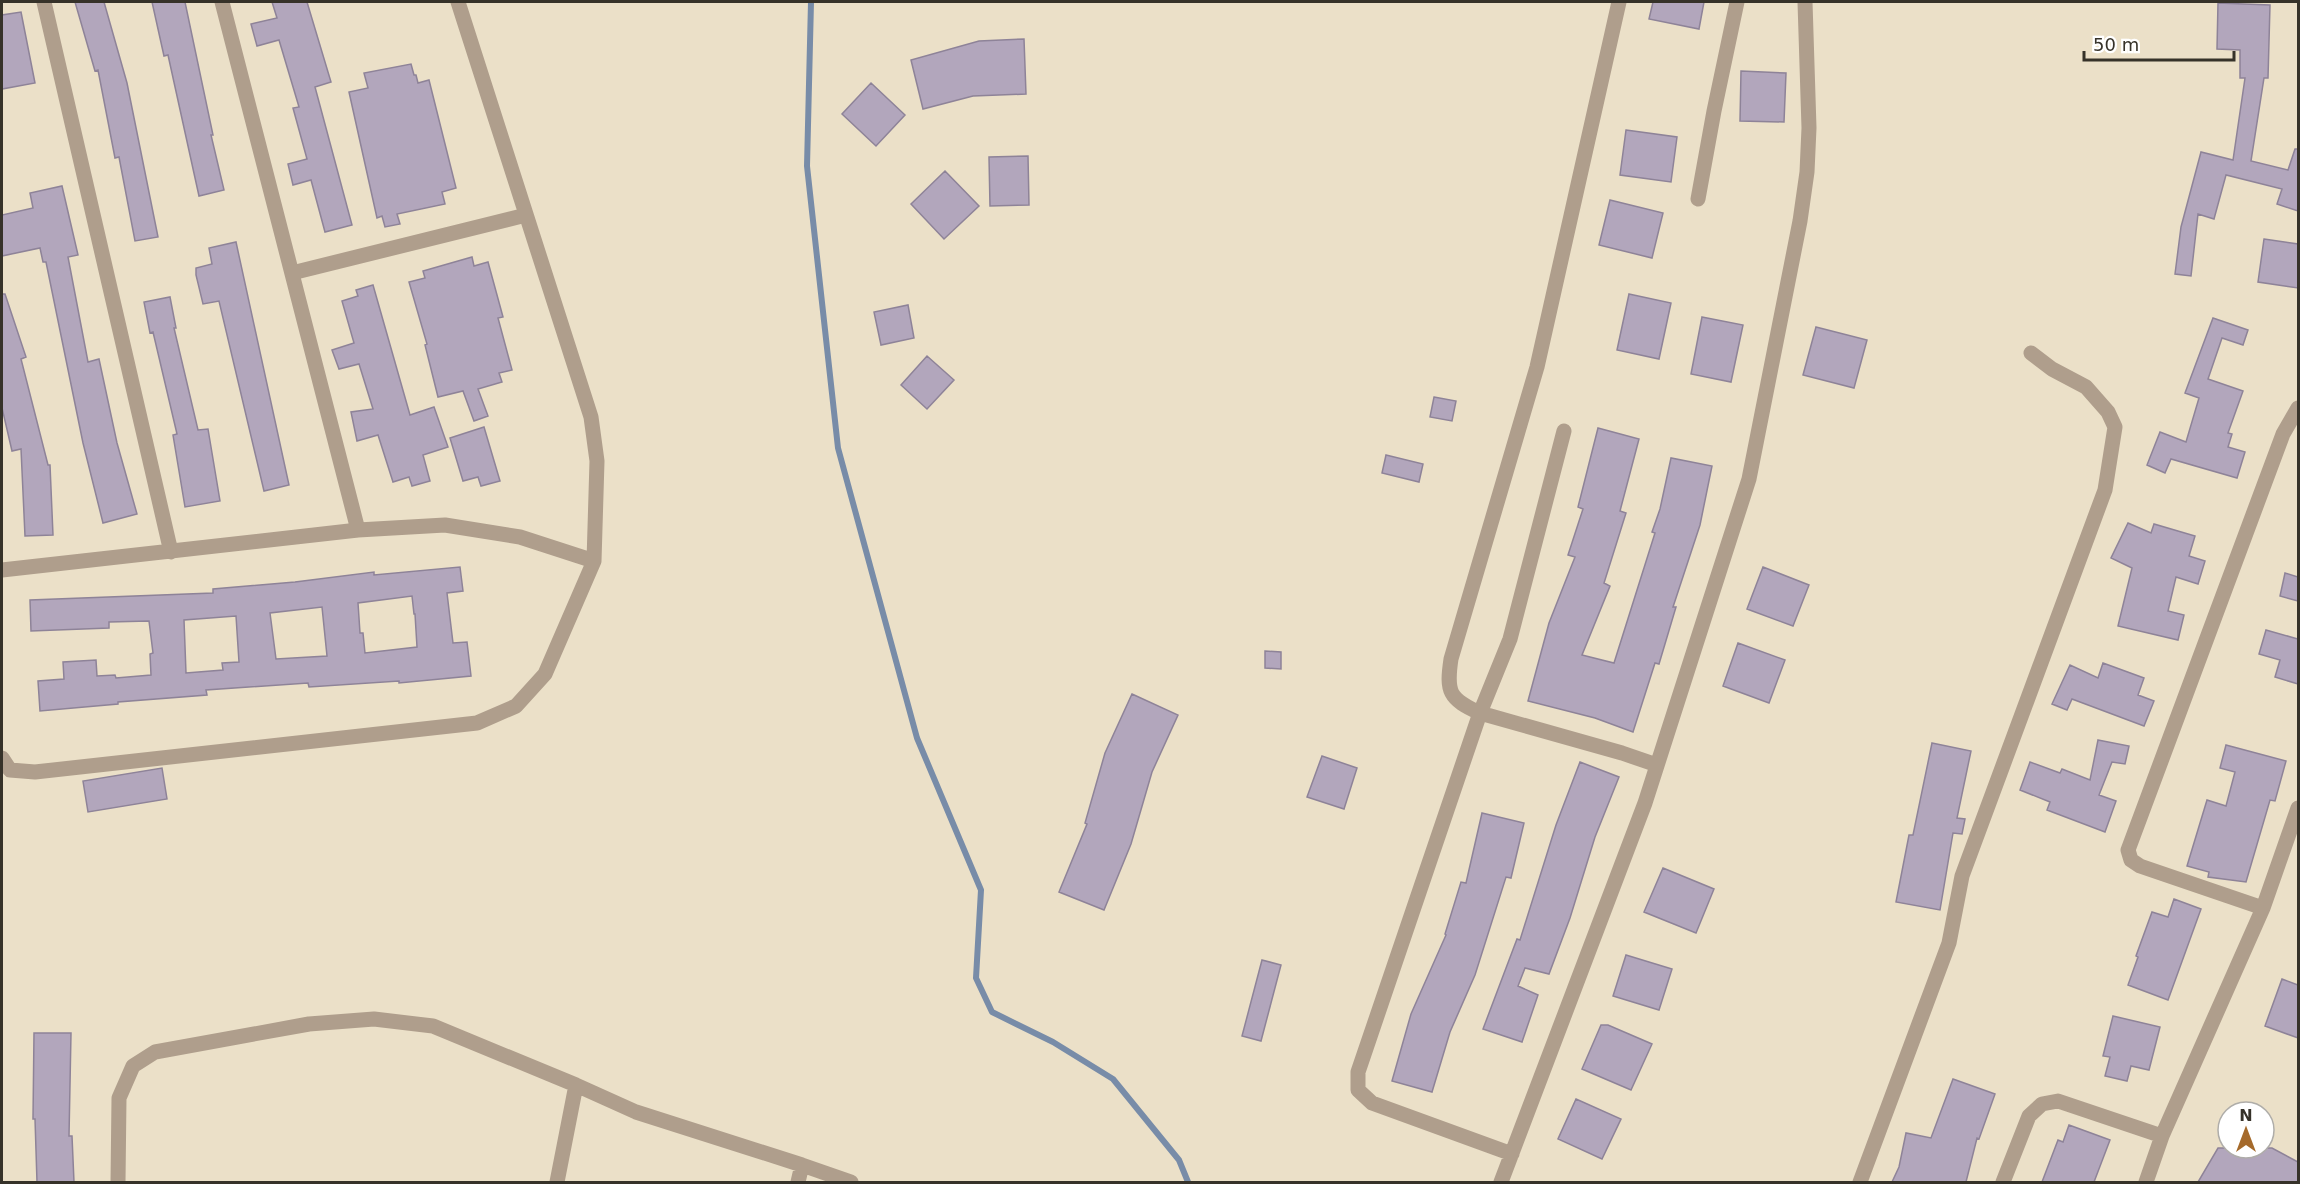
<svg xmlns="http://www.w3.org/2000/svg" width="2300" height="1184" font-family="'DejaVu Sans',sans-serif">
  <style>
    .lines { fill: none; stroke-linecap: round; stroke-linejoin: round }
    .stream { stroke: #788ca8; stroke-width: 6 }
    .building { fill: #b2a6bc; stroke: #8e8398; stroke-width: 1.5; fill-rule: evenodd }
    .street { stroke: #af9e8c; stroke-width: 15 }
  </style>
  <rect width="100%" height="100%" fill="#ebe0c8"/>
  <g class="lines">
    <!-- stream -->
    <path class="stream" d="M 811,2 L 807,166 L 838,448 L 917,738 L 981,890 L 976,978 L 992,1012 L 1053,1042 L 1113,1079 L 1179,1160 L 1188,1182"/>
  </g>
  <!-- building -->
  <path class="building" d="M 75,2 L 104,2 L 127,83 L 158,237 L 135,241 L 119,157 L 115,158 L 98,70 L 95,71 Z
    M 152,2 L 185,2 L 213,135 L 211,135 L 224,190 L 199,196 L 168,55 L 164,56 Z
    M 272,2 L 307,2 L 331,82 L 315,87 L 352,225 L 325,232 L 311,180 L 293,185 L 288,164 L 307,159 L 293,108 L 299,107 L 279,40 L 257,46 L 251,24 L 277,18 Z
    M 1653,2 L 1704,2 L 1699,29 L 1649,19 Z
    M 2218,3 L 2270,5 L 2268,78 L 2264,78 L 2251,161 L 2288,170 L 2295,149 L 2298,149 L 2298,211 L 2277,204 L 2282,189 L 2226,175 L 2214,219 L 2198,214 L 2191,276 L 2175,274 L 2181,227 L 2201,152 L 2233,160 L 2245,78 L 2240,78 L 2240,50 L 2217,49 Z
    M 21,12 L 35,83 L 2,89 L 2,15 Z
    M 1024,39 L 1026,94 L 973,96 L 923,109 L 911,60 L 979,41 Z
    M 411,64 L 414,75 L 416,75 L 418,83 L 429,80 L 456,188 L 442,192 L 445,204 L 397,214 L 400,224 L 385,227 L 382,216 L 377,218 L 349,92 L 368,88 L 364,73 Z
    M 1741,71 L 1786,73 L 1784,122 L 1740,121 Z
    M 871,83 L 905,115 L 876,146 L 842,114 Z
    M 1626,130 L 1677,137 L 1671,182 L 1620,175 Z
    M 1028,156 L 1029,205 L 990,206 L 989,157 Z
    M 945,171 L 979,206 L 944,239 L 911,204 Z
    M 62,186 L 78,255 L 68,257 L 88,362 L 99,359 L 117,443 L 137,514 L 103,523 L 83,443 L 46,262 L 43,262 L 40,248 L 2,256 L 2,215 L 33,208 L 30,193 Z
    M 1610,200 L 1663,213 L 1652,258 L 1599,245 Z
    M 2264,239 L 2298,244 L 2298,288 L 2258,282 Z
    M 236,242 L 289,485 L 264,491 L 219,301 L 203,304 L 196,275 L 196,268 L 212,264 L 209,248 Z
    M 472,257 L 474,266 L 488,262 L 503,317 L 498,318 L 512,370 L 499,373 L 502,382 L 478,389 L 488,416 L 474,421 L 463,391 L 438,397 L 425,345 L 427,344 L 409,282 L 425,278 L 423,271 Z
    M 373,285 L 410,415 L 434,407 L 448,447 L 423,455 L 430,481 L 412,486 L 409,477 L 393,482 L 378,435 L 357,441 L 351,412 L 373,409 L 359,364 L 339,369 L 332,350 L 354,343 L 342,301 L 358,296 L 356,290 Z
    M 2,294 L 5,294 L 26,357 L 21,359 L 48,465 L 50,465 L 53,535 L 25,536 L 21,449 L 12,451 L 2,408 Z
    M 1629,294 L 1671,303 L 1659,359 L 1617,350 Z
    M 170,297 L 176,328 L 174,328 L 198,430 L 208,429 L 220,501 L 185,507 L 173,435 L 177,434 L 153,332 L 150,333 L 144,302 Z
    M 908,305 L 914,338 L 881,345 L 874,312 Z
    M 1702,317 L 1743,325 L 1731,382 L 1691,374 Z
    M 2213,318 L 2248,330 L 2243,345 L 2222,338 L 2208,379 L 2243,391 L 2228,433 L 2232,434 L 2228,447 L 2245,452 L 2237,478 L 2171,459 L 2165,473 L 2147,465 L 2160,432 L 2186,442 L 2199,398 L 2185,393 Z
    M 1816,327 L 1867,340 L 1854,388 L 1803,375 Z
    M 927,356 L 954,380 L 927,409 L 901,385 Z
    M 1434,397 L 1456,401 L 1452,421 L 1430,417 Z
    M 484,427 L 500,481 L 481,486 L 478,477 L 463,481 L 450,438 Z
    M 1598,428 L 1639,439 L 1620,511 L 1626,513 L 1604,583 L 1610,586 L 1582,655 L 1614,663 L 1655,533 L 1652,532 L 1660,509 L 1671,458 L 1712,466 L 1700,525 L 1673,607 L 1676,607 L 1659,664 L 1655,663 L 1633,732 L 1595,718 L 1528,701 L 1549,623 L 1575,557 L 1568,555 L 1583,509 L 1578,507 Z
    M 1386,455 L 1423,464 L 1419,482 L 1382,473 Z
    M 2128,523 L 2151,533 L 2154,524 L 2195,536 L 2189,556 L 2205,561 L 2198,584 L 2176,577 L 2168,611 L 2184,615 L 2178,640 L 2118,626 L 2132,568 L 2111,558 Z
    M 460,567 L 463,591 L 447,593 L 453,643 L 467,642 L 471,676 L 399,683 L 399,681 L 309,687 L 308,683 L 206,690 L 207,695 L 118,702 L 118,704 L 40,711 L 38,681 L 64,679 L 63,662 L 96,660 L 97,676 L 115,675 L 116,678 L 151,675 L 150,654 L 153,653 L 149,621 L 109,622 L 109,628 L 31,631 L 30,600 L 213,593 L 213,589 L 295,582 L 374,572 L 374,575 ZM 412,596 L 414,614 L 415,614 L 417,647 L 365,653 L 363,633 L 360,633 L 358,603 ZM 322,607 L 327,656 L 276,659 L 270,613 ZM 236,616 L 239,662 L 222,663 L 223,670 L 186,673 L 184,620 Z
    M 1763,567 L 1809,585 L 1793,626 L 1747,609 Z
    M 2285,573 L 2298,577 L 2298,601 L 2280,596 Z
    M 2266,630 L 2298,639 L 2298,684 L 2275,677 L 2280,660 L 2259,654 Z
    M 1738,643 L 1785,660 L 1769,703 L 1723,686 Z
    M 1265,651 L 1281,652 L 1281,669 L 1265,668 Z
    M 2103,663 L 2144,678 L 2138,695 L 2154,701 L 2144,726 L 2072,699 L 2067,710 L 2052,704 L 2070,665 L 2098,678 Z
    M 1132,694 L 1178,715 L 1152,772 L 1131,844 L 1104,910 L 1059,892 L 1087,824 L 1085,823 L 1105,753 Z
    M 2098,740 L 2129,746 L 2125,764 L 2112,762 L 2099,795 L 2116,801 L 2105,832 L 2047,810 L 2050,802 L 2020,790 L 2030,762 L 2060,773 L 2062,769 L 2090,780 Z
    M 1932,743 L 1971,751 L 1957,818 L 1965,819 L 1962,834 L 1953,833 L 1940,910 L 1896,902 L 1909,835 L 1913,835 Z
    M 2226,745 L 2286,761 L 2275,801 L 2270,800 L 2246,882 L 2208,877 L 2209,872 L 2187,866 L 2207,800 L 2226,806 L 2235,772 L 2220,768 Z
    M 1322,756 L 1357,768 L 1344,809 L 1307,797 Z
    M 1580,762 L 1619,777 L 1595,837 L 1570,918 L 1549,974 L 1525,968 L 1518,986 L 1538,995 L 1522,1042 L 1483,1029 L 1517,939 L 1520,940 L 1556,825 Z
    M 162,768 L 167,799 L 88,812 L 83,781 Z
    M 1482,813 L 1524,823 L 1511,878 L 1506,877 L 1475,975 L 1450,1032 L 1432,1092 L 1392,1081 L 1411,1014 L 1446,935 L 1445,934 L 1461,882 L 1466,883 Z
    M 1663,868 L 1714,889 L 1696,933 L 1644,912 Z
    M 2174,899 L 2201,909 L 2168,1000 L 2128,985 L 2138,957 L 2136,956 L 2152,912 L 2168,917 Z
    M 1626,955 L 1672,969 L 1659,1010 L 1613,996 Z
    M 1262,960 L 1281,965 L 1261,1041 L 1242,1036 Z
    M 2282,979 L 2298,985 L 2298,1038 L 2265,1026 Z
    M 2113,1016 L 2160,1027 L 2149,1070 L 2131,1066 L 2127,1081 L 2105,1076 L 2110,1057 L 2103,1056 Z
    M 1601,1025 L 1608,1025 L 1652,1044 L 1631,1090 L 1582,1069 Z
    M 34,1033 L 71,1033 L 69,1136 L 72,1136 L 74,1182 L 37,1182 L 35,1119 L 33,1119 Z
    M 1953,1079 L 1995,1094 L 1979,1139 L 1977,1138 L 1966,1182 L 1892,1182 L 1899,1167 L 1906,1133 L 1931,1138 Z
    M 1576,1099 L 1621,1119 L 1602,1159 L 1558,1139 Z
    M 2069,1125 L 2110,1140 L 2094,1182 L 2042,1182 L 2058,1140 L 2063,1142 Z
    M 2218,1148 L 2272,1148 L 2298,1162 L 2298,1182 L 2198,1182 Z"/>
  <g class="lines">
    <!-- street -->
    <path class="street" d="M 44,2 L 171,552
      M 222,2 L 358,530
      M 1698,199 L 1714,111 L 1737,2
      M 292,273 L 526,215
      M 1564,431 L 1510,639 L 1480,713 L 1622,753 L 1657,765
      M 2,570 L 358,530 L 445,525 L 520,537 L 594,561
      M 2,758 L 10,770 L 35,772 L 477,723 L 516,706 L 545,674 L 594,561 L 597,461 L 591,417 L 458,2
      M 2263,908 L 2140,866 L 2131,860 L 2128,850 L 2283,434 L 2298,408
      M 1512,1154 L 1372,1103 L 1358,1090 L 1358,1072 L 1480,713 C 1449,699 1446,692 1451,659 L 1537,367 L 1619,2
      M 118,1182 L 119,1098 L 133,1066 L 155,1052 L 309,1024 L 374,1019 L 433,1026 L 576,1085 L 636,1112 L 802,1165 L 851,1182
      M 557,1182 L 576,1085
      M 798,1182 L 802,1165
      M 1501,1182 L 1645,803 L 1749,479 L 1800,221 L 1807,172 L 1809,128 L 1805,2
      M 1860,1182 L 1949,943 L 1962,876 L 2105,490 L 2115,427 L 2108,412 L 2086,387 L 2052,369 L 2031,353
      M 2003,1182 L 2029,1116 L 2042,1104 L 2058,1101 L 2162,1136
      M 2146,1182 L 2162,1136 L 2263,908 L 2298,808"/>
  </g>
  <!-- border -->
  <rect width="2300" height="1184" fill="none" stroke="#363229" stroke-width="6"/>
  <!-- north arrow -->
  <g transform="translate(2246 1130)"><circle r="28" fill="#ffffff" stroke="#afada9" stroke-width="1.5"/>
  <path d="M0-4.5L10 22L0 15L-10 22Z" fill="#a56a2b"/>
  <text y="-9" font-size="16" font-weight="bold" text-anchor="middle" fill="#363229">N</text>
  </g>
  <!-- scale -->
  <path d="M2084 51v9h150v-9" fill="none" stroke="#363229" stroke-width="3"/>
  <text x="2093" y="51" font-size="18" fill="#363229" stroke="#ffffff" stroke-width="4.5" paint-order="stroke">50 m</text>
</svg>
